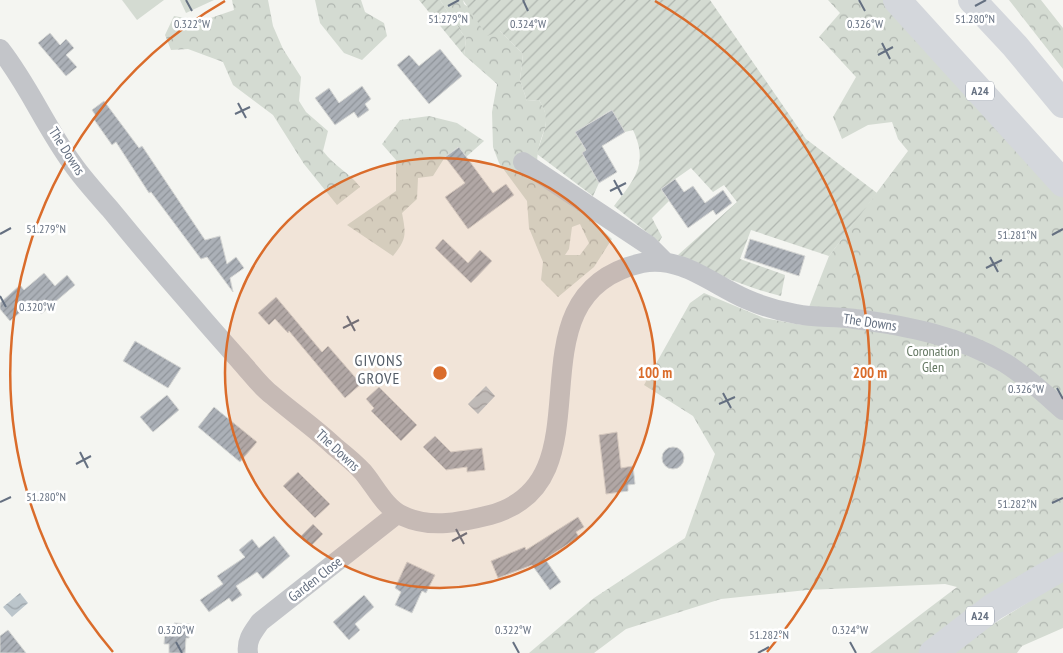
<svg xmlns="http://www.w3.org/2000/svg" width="1063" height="653" font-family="'PT Sans Narrow',sans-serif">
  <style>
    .grass { fill: #d4dbd2 }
    .forest { fill: url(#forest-crowns); fill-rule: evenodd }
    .garden { fill: url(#garden-furrows) }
    .water { fill: url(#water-waves) }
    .building { fill: url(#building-hatch); stroke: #d5d6d4 }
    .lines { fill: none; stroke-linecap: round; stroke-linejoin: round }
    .minor { stroke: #c3c5c9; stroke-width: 20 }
    .highway { stroke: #d4d7dc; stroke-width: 28 }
    .ticks { fill: none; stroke: #657081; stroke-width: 2 }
    .ring { fill: none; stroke: #da6c2b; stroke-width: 2.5 }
    .labels { text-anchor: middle; stroke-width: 5; stroke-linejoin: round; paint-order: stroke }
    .shield { fill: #fff; stroke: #939ba7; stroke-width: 1 }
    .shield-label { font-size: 12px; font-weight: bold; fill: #657081 }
    .street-label { font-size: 14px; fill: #657081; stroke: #fff }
    .park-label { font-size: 14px; fill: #657863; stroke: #fff }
    .quarter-label { font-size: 16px; letter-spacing: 1px; fill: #525b66; stroke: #fff }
    .ticks-label { font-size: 12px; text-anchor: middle; fill: #657081; stroke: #fff; stroke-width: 5; stroke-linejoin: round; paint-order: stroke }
    .centre { fill: #da6c2b; stroke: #fff; stroke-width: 2.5 }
    .ring-label { font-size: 15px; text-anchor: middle; font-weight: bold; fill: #da6c2b; stroke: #fff; stroke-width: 5; stroke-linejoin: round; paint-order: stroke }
  </style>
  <defs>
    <pattern id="forest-crowns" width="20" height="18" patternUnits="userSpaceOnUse" patternTransform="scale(1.25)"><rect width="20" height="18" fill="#d4dbd2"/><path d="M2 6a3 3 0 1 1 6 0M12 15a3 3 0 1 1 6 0" fill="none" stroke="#b0b6b0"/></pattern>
    <pattern id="garden-furrows" width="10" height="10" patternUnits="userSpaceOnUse" patternTransform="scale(1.25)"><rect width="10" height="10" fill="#d4dbd2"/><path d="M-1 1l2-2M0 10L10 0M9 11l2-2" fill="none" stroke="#b0b6b0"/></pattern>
    <pattern id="water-waves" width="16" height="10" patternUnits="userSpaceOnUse" patternTransform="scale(1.25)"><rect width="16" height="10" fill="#bbc5cb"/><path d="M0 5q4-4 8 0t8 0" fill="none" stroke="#9ca4aa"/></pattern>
    <pattern id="building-hatch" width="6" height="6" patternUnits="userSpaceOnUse" patternTransform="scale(1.25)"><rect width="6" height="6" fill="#abb0b7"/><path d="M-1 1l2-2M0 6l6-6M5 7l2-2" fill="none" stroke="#8f949a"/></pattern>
  </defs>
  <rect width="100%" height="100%" fill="#f4f5f1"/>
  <!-- grass -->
  <path class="grass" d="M 122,0 L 164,0 L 137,20 Z
    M 180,0 L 214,0 L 186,13 Z"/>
  <!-- forest -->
  <path class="forest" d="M 232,0 L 268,0 L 273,26 L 283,49 L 301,77 L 299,101 L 306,112 L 328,131 L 323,151 C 335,167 349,172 360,187 L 337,205 L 304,164 L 273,115 L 233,85 L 223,62 L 188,49 L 171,50 L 165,35 L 174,16 L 202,21 L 234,10 Z
    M 315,0 L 361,0 L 365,12 L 384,23 L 387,36 L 362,60 L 344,53 L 320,23 Z
    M 440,0 L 463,0 L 464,4 L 500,31 L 523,54 L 520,80 L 527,101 L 539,100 C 554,123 541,130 538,152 C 536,163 538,174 539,184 L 583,212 L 612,239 L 594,267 L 558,297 L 541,280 L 543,262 L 529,228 L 527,201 L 499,163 L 493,147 L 492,112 L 497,84 L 464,55 L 466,39 ZM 580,224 L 589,243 L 580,255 L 565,255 L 569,249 L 572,227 Z
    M 828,0 L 884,0 L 1063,195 L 1063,558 L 922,653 L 870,653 L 957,587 L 945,584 L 807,590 L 721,599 L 626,629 L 594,653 L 529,653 L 594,598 L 685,538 L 715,454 L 693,416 L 644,385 L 690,303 L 704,293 L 764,318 L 802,325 L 829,256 L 908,151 L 898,139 L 892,122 L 868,125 L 842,139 L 833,117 L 856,77 L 819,37 L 840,13 Z
    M 1009,0 L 1041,0 L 1063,28 L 1063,69 Z
    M 429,116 L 457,123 L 484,141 L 466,157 L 458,147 L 445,157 L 433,176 L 418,178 L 417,199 L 402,213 C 406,234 407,239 393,256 L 347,225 L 396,191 L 396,160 L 382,144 L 400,120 Z
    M 1063,580 L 1063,628 L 1022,646 L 1017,653 L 952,653 L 968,640 Z"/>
  <!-- garden -->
  <path class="garden" d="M 419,0 L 440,0 L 466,39 L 464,55 Z
    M 463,0 L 710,0 L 806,139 L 877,193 L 829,256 L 751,230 L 740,259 L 785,275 L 781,296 C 744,287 711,272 678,255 L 737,202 L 724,185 L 713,192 L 691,168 L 661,189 L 669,201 L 652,218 L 662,237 L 659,242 L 614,206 C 634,180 649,164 633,130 L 625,132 L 611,110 L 575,132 L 586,150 L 582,153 L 599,183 L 593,196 L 537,154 C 542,132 553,122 539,100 L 527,101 L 520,80 L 523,54 L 500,31 L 487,36 Z"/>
  <!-- water -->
  <path class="water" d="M 486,386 L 495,396 L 478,414 L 468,404 Z
    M 20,593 L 28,603 L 12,617 L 3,607 Z"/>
  <!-- building -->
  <path class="building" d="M 50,33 L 60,45 L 66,39 L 74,48 L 66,55 L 77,67 L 66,76 L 38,43 Z
    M 440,49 L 462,76 L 429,104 L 397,65 L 409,55 L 419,66 Z
    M 362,86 L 371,99 L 365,104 L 369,110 L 358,118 L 354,112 L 335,125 L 315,98 L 329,88 L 339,103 Z
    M 104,101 L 139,148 L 142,146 L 205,240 L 220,236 L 227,264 L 236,257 L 244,268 L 230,278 L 233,292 L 207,257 L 201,259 L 151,192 L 149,193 L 116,142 L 112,145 L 93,118 L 96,116 L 92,110 Z
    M 612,110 L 625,132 L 602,146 L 617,172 L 599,183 L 582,153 L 586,150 L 575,132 Z
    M 459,147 L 493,193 L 506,184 L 514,195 L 468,229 L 445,197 L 465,183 L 445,157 Z
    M 675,179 L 684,192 L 693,186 L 705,203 L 723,190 L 732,203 L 716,215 L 713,210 L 688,228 L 661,189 Z
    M 443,239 L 468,263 L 480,250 L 492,261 L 471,283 L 435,248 Z
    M 750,239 L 805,256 L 799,276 L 744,258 Z
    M 44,273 L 55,286 L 67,275 L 75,285 L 41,314 L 31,303 L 10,321 L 0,309 L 0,303 L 20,285 L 24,290 Z
    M 276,297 L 322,352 L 328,346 L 361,384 L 345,398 L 289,331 L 288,333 L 275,319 L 269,325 L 258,313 Z
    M 135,341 L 181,368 L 168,388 L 123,361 Z
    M 379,387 L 417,425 L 401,441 L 371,411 L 374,408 L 366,399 Z
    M 167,395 L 179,410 L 153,432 L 140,417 Z
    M 214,407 L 257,442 L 240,462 L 198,427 Z
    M 617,432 L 621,468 L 633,466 L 635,484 L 628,485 L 628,491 L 606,494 L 599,435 Z
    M 435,436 L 451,452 L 482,448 L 485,470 L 467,472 L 467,467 L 446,470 L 423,447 Z
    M662 458a11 11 0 1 1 22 0a11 11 0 1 1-22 0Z
    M 298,472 L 330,504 L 315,518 L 283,486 Z
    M 578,517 L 584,527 L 576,532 L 579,537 L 545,559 L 561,582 L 550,590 L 532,565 L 498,578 L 491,561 L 525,547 L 526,550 Z
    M 313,524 L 323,534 L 311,546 L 301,536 Z
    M 274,536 L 290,556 L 263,579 L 257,572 L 236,586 L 242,595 L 232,602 L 229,598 L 209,612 L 200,600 L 223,584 L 217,576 L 245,557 L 239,550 L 252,539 L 259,548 Z
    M 407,562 L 435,575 L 426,593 L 422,591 L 412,613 L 395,605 L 401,592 L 395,588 Z
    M 364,595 L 374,607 L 355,624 L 360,630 L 349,640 L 333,622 Z
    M 174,623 L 190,624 L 189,638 L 186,638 L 185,653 L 169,653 L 169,644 L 164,644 L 165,633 L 174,633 Z
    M 8,630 L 26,653 L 0,653 L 0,636 Z"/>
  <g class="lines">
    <!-- minor -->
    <path class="minor" d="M 0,49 C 29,86 45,126 72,163 C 83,179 97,194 110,209 C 137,242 164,274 192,306 C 208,325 225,344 241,362 C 251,373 260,386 272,395 C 293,413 315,428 335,447 C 345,455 355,463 363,472 C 375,486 385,508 403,516 C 431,529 462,522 490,515 C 617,481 500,295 642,263 C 681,255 713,285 746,299 C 762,306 779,311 796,314 C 815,318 836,316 855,319 C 908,326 959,336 1005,363 C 1026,376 1045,394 1063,410
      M 523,162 L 648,245 L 665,262
      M 248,653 C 246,640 253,632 260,622 L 397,514"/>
    <!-- highway -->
    <path class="highway" d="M 897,0 L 1063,183
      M 972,0 L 1015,46 L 1063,104
      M 933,653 L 993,607 L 1063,566"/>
  </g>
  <!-- ticks -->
  <path class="ticks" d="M 186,0 L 192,11M 523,0 L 528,11M 859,0 L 865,11M 448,6 L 459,0M 975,6 L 986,0M 882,43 L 890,59M 878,55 L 893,47M 238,103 L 246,118M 235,114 L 250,107M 614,180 L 622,195M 610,191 L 626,183M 0,234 L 11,228M 1052,235 L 1063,229M 990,257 L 998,272M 986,268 L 1002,260M 0,296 L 6,307M 347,316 L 355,331M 343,328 L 359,320M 1057,388 L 1063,399M 723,393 L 731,408M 719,404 L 735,397M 80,452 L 88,468M 76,464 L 91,456M 0,502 L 11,497M 1052,503 L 1063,498M 456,529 L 464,544M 452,541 L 467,533M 176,642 L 182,653M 513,642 L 519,653M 850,642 L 856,653M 758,653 L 769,647"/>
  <!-- distance rings -->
  <circle cx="440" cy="373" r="215" fill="#da6c2b" fill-opacity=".12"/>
  <g class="ring">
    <circle cx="440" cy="373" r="215"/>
    <path d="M113 652A430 430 0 0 1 225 1M655 1A430 430 0 0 1 767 652"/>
  </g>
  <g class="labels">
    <!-- shield labels -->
    <g class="shield">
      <rect x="966" y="81.5" width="28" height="19" rx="4"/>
      <rect x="966" y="606.5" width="28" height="19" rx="4"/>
    </g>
    <g class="shield-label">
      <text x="980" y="95">A24</text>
      <text x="980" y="620">A24</text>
    </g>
    <!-- street labels -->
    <g class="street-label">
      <text transform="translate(67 151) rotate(57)" y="5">The Downs</text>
      <text transform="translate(870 322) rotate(8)" y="5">The Downs</text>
      <text transform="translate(338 450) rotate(43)" y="5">The Downs</text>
      <text transform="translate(315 579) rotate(-38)" y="5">Garden Close</text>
    </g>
    <!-- park labels -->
    <g class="park-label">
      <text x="933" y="356">Coronation<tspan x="933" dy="16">Glen</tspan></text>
    </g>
    <!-- quarter labels -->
    <g class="quarter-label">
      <text x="379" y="366">GIVONS<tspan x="379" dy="18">GROVE</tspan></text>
    </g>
  </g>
  <g class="ticks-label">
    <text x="975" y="23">51.280°N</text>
    <text x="448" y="23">51.279°N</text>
    <text x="192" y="28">0.322°W</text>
    <text x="528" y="28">0.324°W</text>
    <text x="865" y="28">0.326°W</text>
    <text x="46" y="233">51.279°N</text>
    <text x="1017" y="239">51.281°N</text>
    <text x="37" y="311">0.320°W</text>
    <text x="1026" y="393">0.326°W</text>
    <text x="46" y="501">51.280°N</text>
    <text x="1017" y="508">51.282°N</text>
    <text x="176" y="634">0.320°W</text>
    <text x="513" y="634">0.322°W</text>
    <text x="850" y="634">0.324°W</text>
    <text x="769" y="639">51.282°N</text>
  </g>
  <circle cx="440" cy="373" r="8" class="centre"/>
  <g class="ring-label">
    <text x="655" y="378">100 m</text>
    <text x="870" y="378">200 m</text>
  </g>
</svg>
